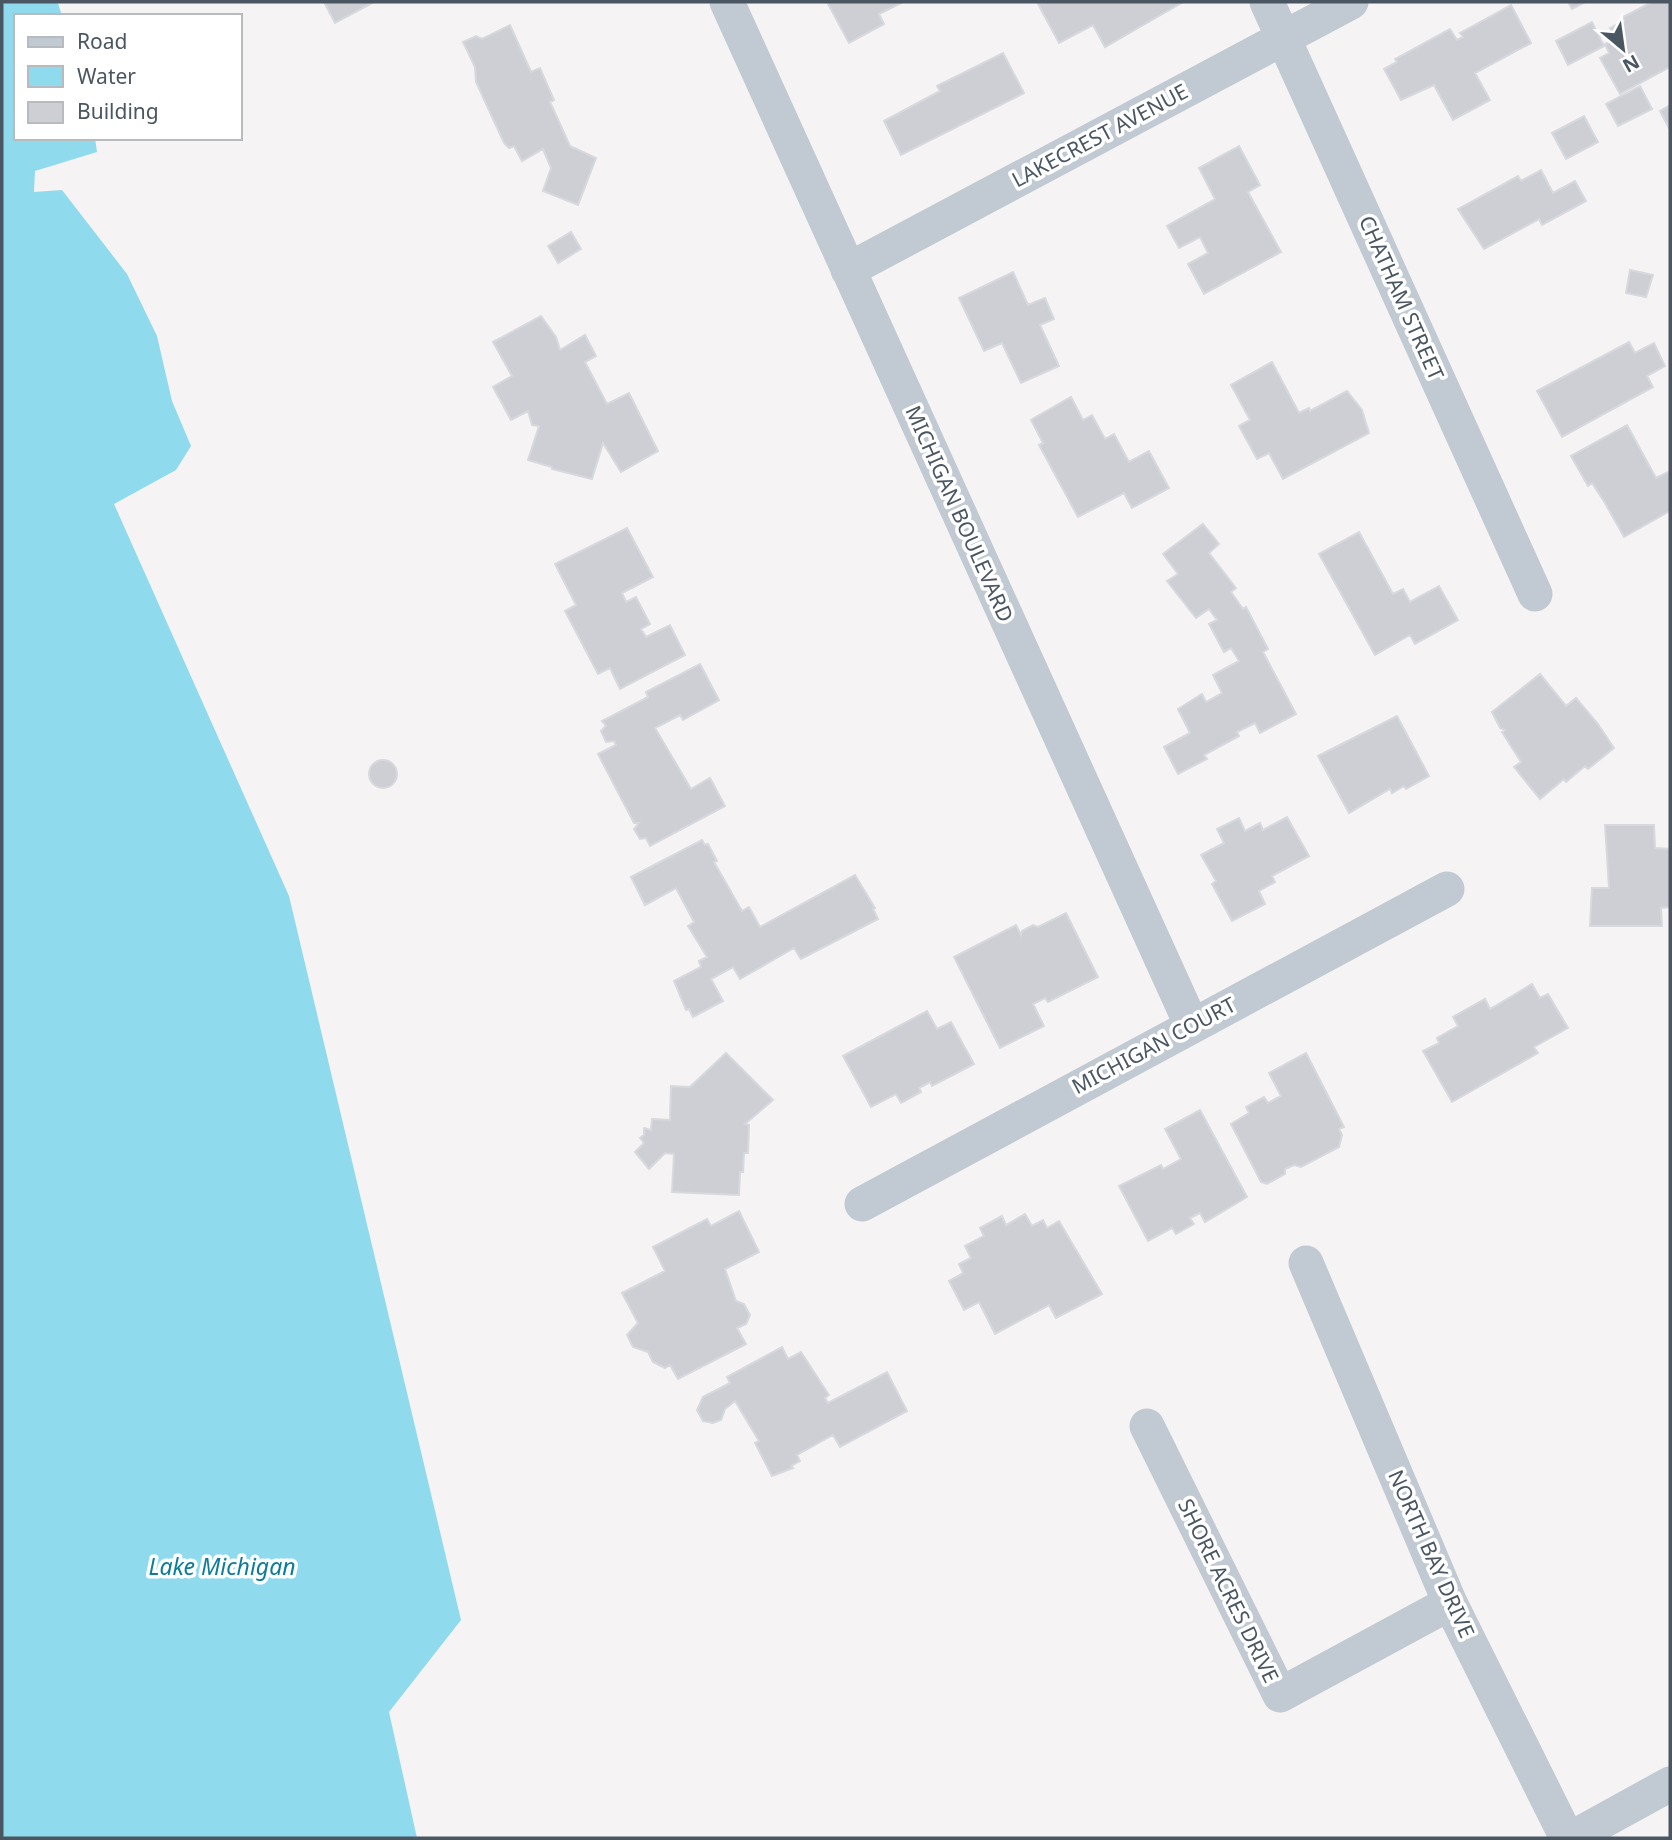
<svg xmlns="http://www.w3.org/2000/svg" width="1672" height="1840" font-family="'Noto Sans',sans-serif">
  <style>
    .water { fill: #90daee }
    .building { fill: #cdcfd5; stroke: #d7d9de; stroke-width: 2 }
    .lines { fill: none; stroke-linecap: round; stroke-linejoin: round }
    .minor { stroke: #c1cad2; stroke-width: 35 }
    .labels { text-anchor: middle; stroke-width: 7; stroke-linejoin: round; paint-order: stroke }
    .street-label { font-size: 21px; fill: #4a5661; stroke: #fff }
    .water-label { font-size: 23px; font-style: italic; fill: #0c7c9b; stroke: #fff }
  </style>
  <rect width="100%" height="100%" fill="#f5f3f3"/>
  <!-- water -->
  <path class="water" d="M 2,2 L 58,3 L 62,16 L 16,16 L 16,138 L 95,138 L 97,152 L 35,171 L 34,192 L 62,190 L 127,274 L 157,336 L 172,401 L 191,446 L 176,470 L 114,504 L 289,896 L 461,1620 L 389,1712 L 417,1838 L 2,1838 Z"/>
  <!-- building -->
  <path class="building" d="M 324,2 L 374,2 L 335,23 Z
    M 827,2 L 903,2 L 879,14 L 884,24 L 849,43 Z
    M 1037,2 L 1183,2 L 1105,47 L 1093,25 L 1059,43 Z
    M 1568,2 L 1585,2 L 1572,9 Z
    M 1652,2 L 1670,2 L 1670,67 L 1620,94 L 1600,58 L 1609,53 L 1605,44 L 1615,39 L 1610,28 L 1624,21 L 1623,17 Z
    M 1511,5 L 1531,43 L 1475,73 L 1490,100 L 1453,120 L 1434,85 L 1401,100 L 1384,69 L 1397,62 L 1395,59 L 1450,29 L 1457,40 L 1463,37 L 1460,33 Z
    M 1592,22 L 1604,46 L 1568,65 L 1556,41 Z
    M 510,25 L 531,72 L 540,68 L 554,100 L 550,102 L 570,146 L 596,158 L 578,205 L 543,191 L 551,168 L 543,149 L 522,161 L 514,146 L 509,148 L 504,143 L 476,82 L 475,67 L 463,42 L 476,36 L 482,39 Z
    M 1003,53 L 1024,93 L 901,155 L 884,121 L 940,91 L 937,86 Z
    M 1640,86 L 1652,109 L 1618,126 L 1606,104 Z
    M 1670,105 L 1670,130 L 1660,111 Z
    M 1584,116 L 1598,142 L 1566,159 L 1552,133 Z
    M 1239,146 L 1260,185 L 1248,192 L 1281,252 L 1204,294 L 1188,264 L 1208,253 L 1200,237 L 1179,248 L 1167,226 L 1215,199 L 1199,168 Z
    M 1541,170 L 1553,193 L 1575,181 L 1586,201 L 1542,225 L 1539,219 L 1484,249 L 1458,209 L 1518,176 L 1521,181 Z
    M 571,232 L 581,249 L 558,263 L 548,246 Z
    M 1630,270 L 1653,275 L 1646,297 L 1626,293 Z
    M 1013,272 L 1028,305 L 1045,298 L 1054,319 L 1040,325 L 1059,366 L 1021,383 L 1002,343 L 984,351 L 959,298 Z
    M 541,316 L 556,337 L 560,350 L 585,335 L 596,356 L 585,362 L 607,404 L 629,393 L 658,451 L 621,472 L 603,443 L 592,479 L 552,469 L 552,467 L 528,460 L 539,426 L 532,425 L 528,411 L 511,420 L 493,387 L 512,376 L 493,342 Z
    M 1629,342 L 1635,353 L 1654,343 L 1665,366 L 1647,376 L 1653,387 L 1562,437 L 1537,391 Z
    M 1272,362 L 1299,413 L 1309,408 L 1310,411 L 1347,391 L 1362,410 L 1369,433 L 1283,479 L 1269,453 L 1257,459 L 1239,426 L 1250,420 L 1231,385 Z
    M 1071,397 L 1083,420 L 1092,415 L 1105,439 L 1114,434 L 1129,462 L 1149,451 L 1169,488 L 1132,508 L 1124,493 L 1078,517 L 1039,445 L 1043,443 L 1031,420 Z
    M 1627,425 L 1656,478 L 1670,471 L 1670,511 L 1624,537 L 1605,503 L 1592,483 L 1588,486 L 1571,456 Z
    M 1203,524 L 1219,544 L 1209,553 L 1236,588 L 1231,592 L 1243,609 L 1246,607 L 1268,649 L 1263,652 L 1296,714 L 1260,733 L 1255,723 L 1237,732 L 1239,736 L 1204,755 L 1207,759 L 1178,774 L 1164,747 L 1190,733 L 1178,709 L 1202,694 L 1206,702 L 1222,693 L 1213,675 L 1239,661 L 1231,648 L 1224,652 L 1209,624 L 1217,620 L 1209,609 L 1196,618 L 1167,581 L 1178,574 L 1163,554 Z
    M 627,528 L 653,577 L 622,593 L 626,602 L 636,597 L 650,624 L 641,629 L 646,637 L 670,625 L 685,655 L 620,689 L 610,668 L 598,674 L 565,611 L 576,605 L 555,564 Z
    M 1359,532 L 1393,594 L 1403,589 L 1410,602 L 1439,586 L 1458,620 L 1415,644 L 1410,635 L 1375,655 L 1319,554 Z
    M 700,664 L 719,700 L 683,720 L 680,715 L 655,728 L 691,789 L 710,778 L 725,806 L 650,846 L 646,838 L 640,839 L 634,829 L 639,823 L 634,823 L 598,754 L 616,745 L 614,741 L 606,742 L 601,731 L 606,726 L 602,721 L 648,697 L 646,692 Z
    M 1540,674 L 1566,706 L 1576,698 L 1598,724 L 1614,748 L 1588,769 L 1585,766 L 1566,782 L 1564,779 L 1540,799 L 1514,767 L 1521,762 L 1502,732 L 1505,730 L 1500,728 L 1492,712 Z
    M 1397,716 L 1429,776 L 1406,789 L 1404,786 L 1392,793 L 1390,789 L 1349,813 L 1318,756 Z
    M369 774a14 14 0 1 1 28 0a14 14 0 1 1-28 0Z
    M 1287,817 L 1309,856 L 1272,876 L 1275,882 L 1259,891 L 1265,904 L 1232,921 L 1212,884 L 1216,881 L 1201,855 L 1224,843 L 1217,829 L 1239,818 L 1245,831 L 1260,823 L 1263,830 Z
    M 1605,825 L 1654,825 L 1655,848 L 1670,849 L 1670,907 L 1661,908 L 1662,926 L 1590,926 L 1592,888 L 1609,888 Z
    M 702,840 L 705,845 L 708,844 L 717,861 L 714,862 L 742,911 L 749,907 L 760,927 L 855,875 L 875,908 L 873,909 L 878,919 L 801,959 L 794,948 L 740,979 L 733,967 L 711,979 L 723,1001 L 693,1017 L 689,1009 L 686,1010 L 674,981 L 701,967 L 699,961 L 707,957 L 688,926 L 694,922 L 676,888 L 645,905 L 631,877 Z
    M 1066,913 L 1098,977 L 1048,1002 L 1045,998 L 1033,1004 L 1044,1026 L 1000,1048 L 954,957 L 1016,925 L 1021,935 L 1022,931 L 1033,925 L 1038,927 Z
    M 1532,984 L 1540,998 L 1548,994 L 1568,1028 L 1534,1047 L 1538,1053 L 1452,1102 L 1423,1051 L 1439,1043 L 1437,1038 L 1458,1026 L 1453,1017 L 1485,999 L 1490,1009 Z
    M 927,1011 L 937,1029 L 951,1022 L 974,1064 L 932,1086 L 930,1082 L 919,1088 L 921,1092 L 901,1103 L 896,1094 L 871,1107 L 843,1056 Z
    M 726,1053 L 773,1100 L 745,1124 L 749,1125 L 748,1153 L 744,1153 L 743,1172 L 740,1172 L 739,1195 L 672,1192 L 674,1154 L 665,1153 L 649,1169 L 635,1152 L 644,1143 L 640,1138 L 644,1135 L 644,1128 L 651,1130 L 652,1119 L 670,1120 L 671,1086 L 690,1087 Z
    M 1306,1053 L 1344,1127 L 1339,1129 L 1342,1135 L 1339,1147 L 1301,1167 L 1294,1165 L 1285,1169 L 1285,1174 L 1267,1184 L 1261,1182 L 1231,1124 L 1249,1113 L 1246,1107 L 1264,1097 L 1268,1103 L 1281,1096 L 1269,1073 Z
    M 1200,1110 L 1247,1197 L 1205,1222 L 1200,1213 L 1190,1218 L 1194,1224 L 1176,1234 L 1172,1228 L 1148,1241 L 1119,1186 L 1161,1165 L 1163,1169 L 1181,1159 L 1165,1129 Z
    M 739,1211 L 759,1252 L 725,1269 L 736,1301 L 744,1304 L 750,1315 L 746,1324 L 737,1328 L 746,1344 L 678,1379 L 670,1365 L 665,1368 L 653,1362 L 648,1352 L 633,1347 L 627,1335 L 638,1323 L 622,1293 L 665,1271 L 653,1247 L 707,1219 L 711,1226 Z
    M 1025,1214 L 1032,1226 L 1043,1220 L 1047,1228 L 1059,1221 L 1102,1294 L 1056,1318 L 1049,1305 L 995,1334 L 979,1302 L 964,1310 L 949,1281 L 963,1273 L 959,1264 L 971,1258 L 965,1246 L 984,1236 L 980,1228 L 1002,1216 L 1006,1225 Z
    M 782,1347 L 788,1359 L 801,1352 L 829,1395 L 825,1398 L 828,1403 L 887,1372 L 907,1411 L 840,1447 L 833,1435 L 797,1455 L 800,1461 L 791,1466 L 793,1468 L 772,1476 L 755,1443 L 759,1441 L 735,1401 L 725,1409 L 721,1420 L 713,1423 L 703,1421 L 697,1410 L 703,1397 L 730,1383 L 727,1377 Z"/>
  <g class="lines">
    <!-- minor -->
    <path class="minor" d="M 727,2 L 1192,1026
      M 1267,2 L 1535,594
      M 848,270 L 1351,2
      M 862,1204 L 1447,889
      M 1306,1263 L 1450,1603 L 1567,1838
      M 1147,1426 L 1280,1695 L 1450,1603
      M 1572,1838 L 1670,1784"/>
  </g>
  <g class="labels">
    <!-- street labels -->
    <g class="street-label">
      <text transform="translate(1100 136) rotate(-28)" y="7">LAKECREST AVENUE</text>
      <text transform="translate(1401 298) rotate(66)" y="7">CHATHAM STREET</text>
      <text transform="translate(959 514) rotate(66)" y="7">MICHIGAN BOULEVARD</text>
      <text transform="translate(1154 1046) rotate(-28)" y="7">MICHIGAN COURT</text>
      <text transform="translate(1431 1554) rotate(66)" y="7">NORTH BAY DRIVE</text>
      <text transform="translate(1228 1591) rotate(64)" y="7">SHORE ACRES DRIVE</text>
    </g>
    <!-- water labels -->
    <g class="water-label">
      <text x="222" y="1575">Lake Michigan</text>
    </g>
  </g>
  <!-- border -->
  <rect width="1672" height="1840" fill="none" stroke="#4a5661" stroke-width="7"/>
  <!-- legend -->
  <rect x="14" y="14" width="228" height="126" fill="#ffffff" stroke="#b7bbc0" stroke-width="2"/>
  <rect x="28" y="37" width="35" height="10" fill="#c1cad2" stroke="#b7bbc0" stroke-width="2"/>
  <text x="77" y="49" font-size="21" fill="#4a5661">Road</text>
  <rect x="28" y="66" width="35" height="21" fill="#90daee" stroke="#b7bbc0" stroke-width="2"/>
  <text x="77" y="84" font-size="21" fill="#4a5661">Water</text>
  <rect x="28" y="102" width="35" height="21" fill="#cdcfd5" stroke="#b7bbc0" stroke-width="2"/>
  <text x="77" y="119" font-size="21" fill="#4a5661">Building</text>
  <!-- north arrow -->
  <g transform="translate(1623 49) rotate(151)" stroke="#ffffff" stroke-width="5" paint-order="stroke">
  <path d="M0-5L12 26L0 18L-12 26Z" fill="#4a5661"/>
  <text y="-10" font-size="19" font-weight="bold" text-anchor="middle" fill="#4a5661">N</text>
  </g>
</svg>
